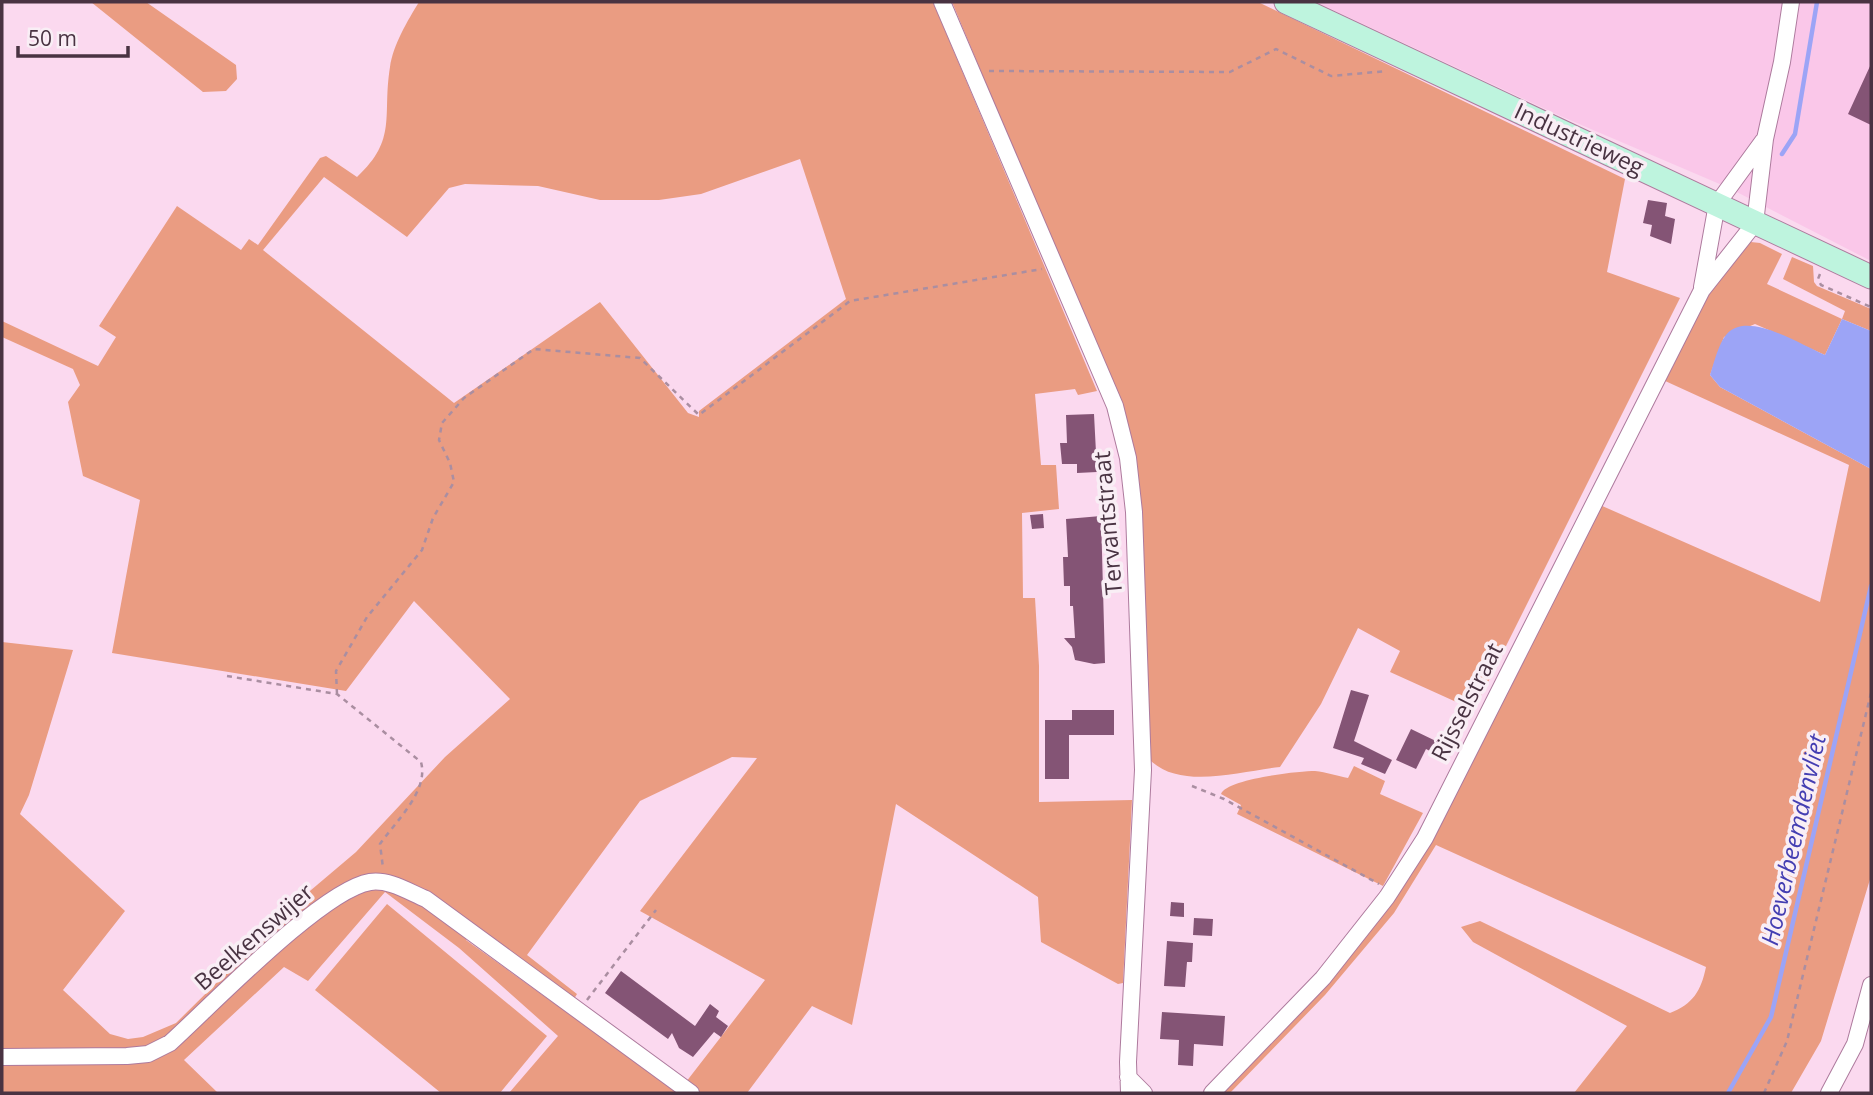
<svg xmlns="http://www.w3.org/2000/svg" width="1873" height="1095" font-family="'Open Sans',sans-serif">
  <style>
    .built { fill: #fac7e9 }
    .green { fill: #ea9c82; fill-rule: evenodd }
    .water { fill: #9ca4f6 }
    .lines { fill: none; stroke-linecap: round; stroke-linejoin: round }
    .stream { stroke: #9ca4f6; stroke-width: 4.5 }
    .building { fill: #845475 }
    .street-casing { stroke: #ad7a9d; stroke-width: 18 }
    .secondary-casing { stroke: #ad7a9d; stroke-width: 25 }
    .path { stroke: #aa8ea1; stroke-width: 2.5; stroke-dasharray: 5 5; stroke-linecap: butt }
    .street { stroke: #fff; stroke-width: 16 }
    .secondary { stroke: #bef4de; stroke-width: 23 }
    .labels { text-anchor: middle; stroke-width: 7; stroke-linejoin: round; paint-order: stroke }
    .street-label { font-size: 23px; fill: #493342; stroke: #f9eef5 }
    .water-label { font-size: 24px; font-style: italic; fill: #443eb2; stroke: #f9eef5 }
  </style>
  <rect width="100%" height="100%" fill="#fbd9ef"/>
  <!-- built -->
  <path class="built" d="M 1316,2 L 1871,2 L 1871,261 L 1729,188 L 1558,115 Z"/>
  <!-- green -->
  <path class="green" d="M 91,2 L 146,2 L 236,65 L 237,79 L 226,91 L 203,92 Z
    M 419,2 L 933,2 L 1097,391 L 1078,395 L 1075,389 L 1035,394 L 1041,465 L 1056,465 L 1059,509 L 1022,513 L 1023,598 L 1035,598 L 1039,666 L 1039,802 L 1132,800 L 1123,983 L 1118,984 L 1041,942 L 1038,897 L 896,804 L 852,1025 L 812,1006 L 747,1093 L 701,1093 L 686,1082 L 765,980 L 640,911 L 757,758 L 732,757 L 640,801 L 527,955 L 577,994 L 571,1004 L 473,930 L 466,940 L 679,1093 L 509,1093 L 558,1036 L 459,948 L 385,892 L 308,981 L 284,967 L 184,1060 L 218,1093 L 2,1093 L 2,642 L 73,650 L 29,795 L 20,814 L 125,911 L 63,990 L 110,1034 L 128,1039 L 143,1037 L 176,1023 L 304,896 L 356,852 L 445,757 L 510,699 L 414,601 L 346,691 L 112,653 L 140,500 L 83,476 L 68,402 L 80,385 L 73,369 L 2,337 L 2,321 L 98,366 L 116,337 L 99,326 L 177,206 L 241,250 L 249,239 L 258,245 L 320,158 L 326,156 L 357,177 C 398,139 382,116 390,67 C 393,45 408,20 419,2 ZM 800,159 L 846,299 L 699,411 L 699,417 L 688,413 L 600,302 L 454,403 L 263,250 L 324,177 L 407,237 L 449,188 L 465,184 L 538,186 L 600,200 L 659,200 L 701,194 Z
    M 952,2 L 1258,2 L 1625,179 L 1607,272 L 1680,298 L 1474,710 L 1390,672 L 1400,651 L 1358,628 L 1321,704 L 1280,767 C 1241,771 1182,790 1151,761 L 1136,461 L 1128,425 Z
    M 1751,242 L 1760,243 L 1782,254 L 1767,284 L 1842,319 L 1845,311 L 1783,279 L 1792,257 L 1813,266 L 1814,282 L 1817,286 L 1871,309 L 1871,331 L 1842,319 L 1825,355 L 1755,324 L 1724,337 L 1710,375 L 1720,387 L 1871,469 L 1871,876 L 1821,1041 L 1791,1093 L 1574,1093 L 1627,1026 L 1473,942 L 1461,927 L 1480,921 L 1670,1013 C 1693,1004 1701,991 1706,967 L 1436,845 L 1394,913 L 1325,995 L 1230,1093 L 1221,1093 L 1323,989 L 1388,906 L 1600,505 L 1820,602 L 1849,465 L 1663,380 L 1703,301 L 1745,245 Z
    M 1354,766 L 1385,781 L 1380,794 L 1423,813 L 1383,886 L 1237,814 L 1241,805 L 1221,794 C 1226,779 1298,771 1315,771 C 1326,772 1338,776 1348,778 Z
    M 387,904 L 547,1036 L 500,1093 L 441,1093 L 315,990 Z"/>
  <!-- water -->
  <path class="water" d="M 1842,319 L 1871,331 L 1871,469 L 1720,387 L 1710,375 C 1714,363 1718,345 1726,335 C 1746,309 1801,345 1825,355 Z"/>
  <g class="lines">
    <!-- stream -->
    <path class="stream" d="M 1782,154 L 1795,134 L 1817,2
      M 1728,1093 L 1771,1017 L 1871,586"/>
  </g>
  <!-- building -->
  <path class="building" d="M 1871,64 L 1871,125 L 1848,114 Z
    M 1648,200 L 1667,203 L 1665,216 L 1675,219 L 1671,244 L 1650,236 L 1652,225 L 1643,223 Z
    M 1094,414 L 1097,472 L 1077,473 L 1077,464 L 1062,464 L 1060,443 L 1067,443 L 1066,415 Z
    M 1043,514 L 1044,528 L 1032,529 L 1030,515 Z
    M 1101,516 L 1105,663 L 1094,664 L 1075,660 L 1072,647 L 1064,638 L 1075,638 L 1073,606 L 1070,606 L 1070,586 L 1064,586 L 1063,557 L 1068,557 L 1066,519 Z
    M 1351,690 L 1369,695 L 1354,741 L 1392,760 L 1385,774 L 1361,764 L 1364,758 L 1333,748 Z
    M 1072,710 L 1114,710 L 1114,735 L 1069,735 L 1069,779 L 1045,779 L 1045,720 L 1072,720 Z
    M 1411,729 L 1440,743 L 1434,753 L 1426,749 L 1416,769 L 1396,760 Z
    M 1171,902 L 1184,903 L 1184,917 L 1170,916 Z
    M 1194,918 L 1213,919 L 1212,936 L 1193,935 Z
    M 1167,941 L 1193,943 L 1192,962 L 1187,962 L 1185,987 L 1164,986 Z
    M 621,971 L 695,1026 L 710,1004 L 719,1011 L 716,1017 L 728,1026 L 721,1037 L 714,1032 L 693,1057 L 679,1048 L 672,1033 L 668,1039 L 605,993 Z
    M 1162,1012 L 1225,1016 L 1223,1046 L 1194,1044 L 1193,1066 L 1178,1065 L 1179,1040 L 1160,1039 Z"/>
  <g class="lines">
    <defs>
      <path id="street" d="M 942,2 L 1115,406 L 1128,458 L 1134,512 L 1143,770 L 1128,1062 L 1129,1093
        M 1702,287 L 1717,204 L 1763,141
        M 2,1057 L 127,1056 L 148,1054 L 170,1043 C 211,1006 322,890 370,882 C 389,879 409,892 426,899 L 691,1093
        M 1128,1077 L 1144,1093
        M 1212,1093 L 1323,978 L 1387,897 L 1425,838 L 1702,290 L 1755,223 L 1765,139 L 1782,62 L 1791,2
        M 1829,1093 L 1855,1044 L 1871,985"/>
      <path id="secondary" d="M 1286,2 L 1871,277"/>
    </defs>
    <!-- street casing -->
    <use href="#street" class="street-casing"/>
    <!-- secondary casing -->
    <use href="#secondary" class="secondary-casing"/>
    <!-- path -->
    <path class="path" d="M 989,71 L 1230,72 L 1276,49 L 1331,76 L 1387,71
      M 1820,274 L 1818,279 L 1821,285 L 1871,307
      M 227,676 L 337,694 L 421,762 C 429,791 396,821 380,844 L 383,868
      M 337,694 L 336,671 L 367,617 L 422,550 L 433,518 L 454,482 L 450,463 L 439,440 L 442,423 L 464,398 L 534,349 L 640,358 L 699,415 L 850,301 L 1042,269
      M 1192,786 L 1224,799 L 1379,884
      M 587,1000 L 656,910
      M 1764,1093 L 1787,1041 L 1871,693"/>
    <!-- street -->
    <use href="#street" class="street"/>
    <!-- secondary -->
    <use href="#secondary" class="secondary"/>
  </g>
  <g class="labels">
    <!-- street labels -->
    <g class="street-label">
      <text transform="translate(1579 139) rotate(25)" y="8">Industrieweg</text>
      <text transform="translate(1108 523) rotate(-95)" y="8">Tervantstraat</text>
      <text transform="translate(1467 702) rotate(-63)" y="8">Rijsselstraat</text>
      <text transform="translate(254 937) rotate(-41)" y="8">Beelkenswijer</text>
    </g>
    <!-- water labels -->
    <g class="water-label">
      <text transform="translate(1794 840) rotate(-77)" y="8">Hoeverbeemdenvliet</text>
    </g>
  </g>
  <!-- border -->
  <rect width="1873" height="1095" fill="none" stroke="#493342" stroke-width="7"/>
  <!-- scale -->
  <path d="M18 46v10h110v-10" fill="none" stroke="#493342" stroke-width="3.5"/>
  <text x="28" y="46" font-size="21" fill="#493342" stroke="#f9eef5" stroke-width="5" paint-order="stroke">50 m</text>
</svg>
